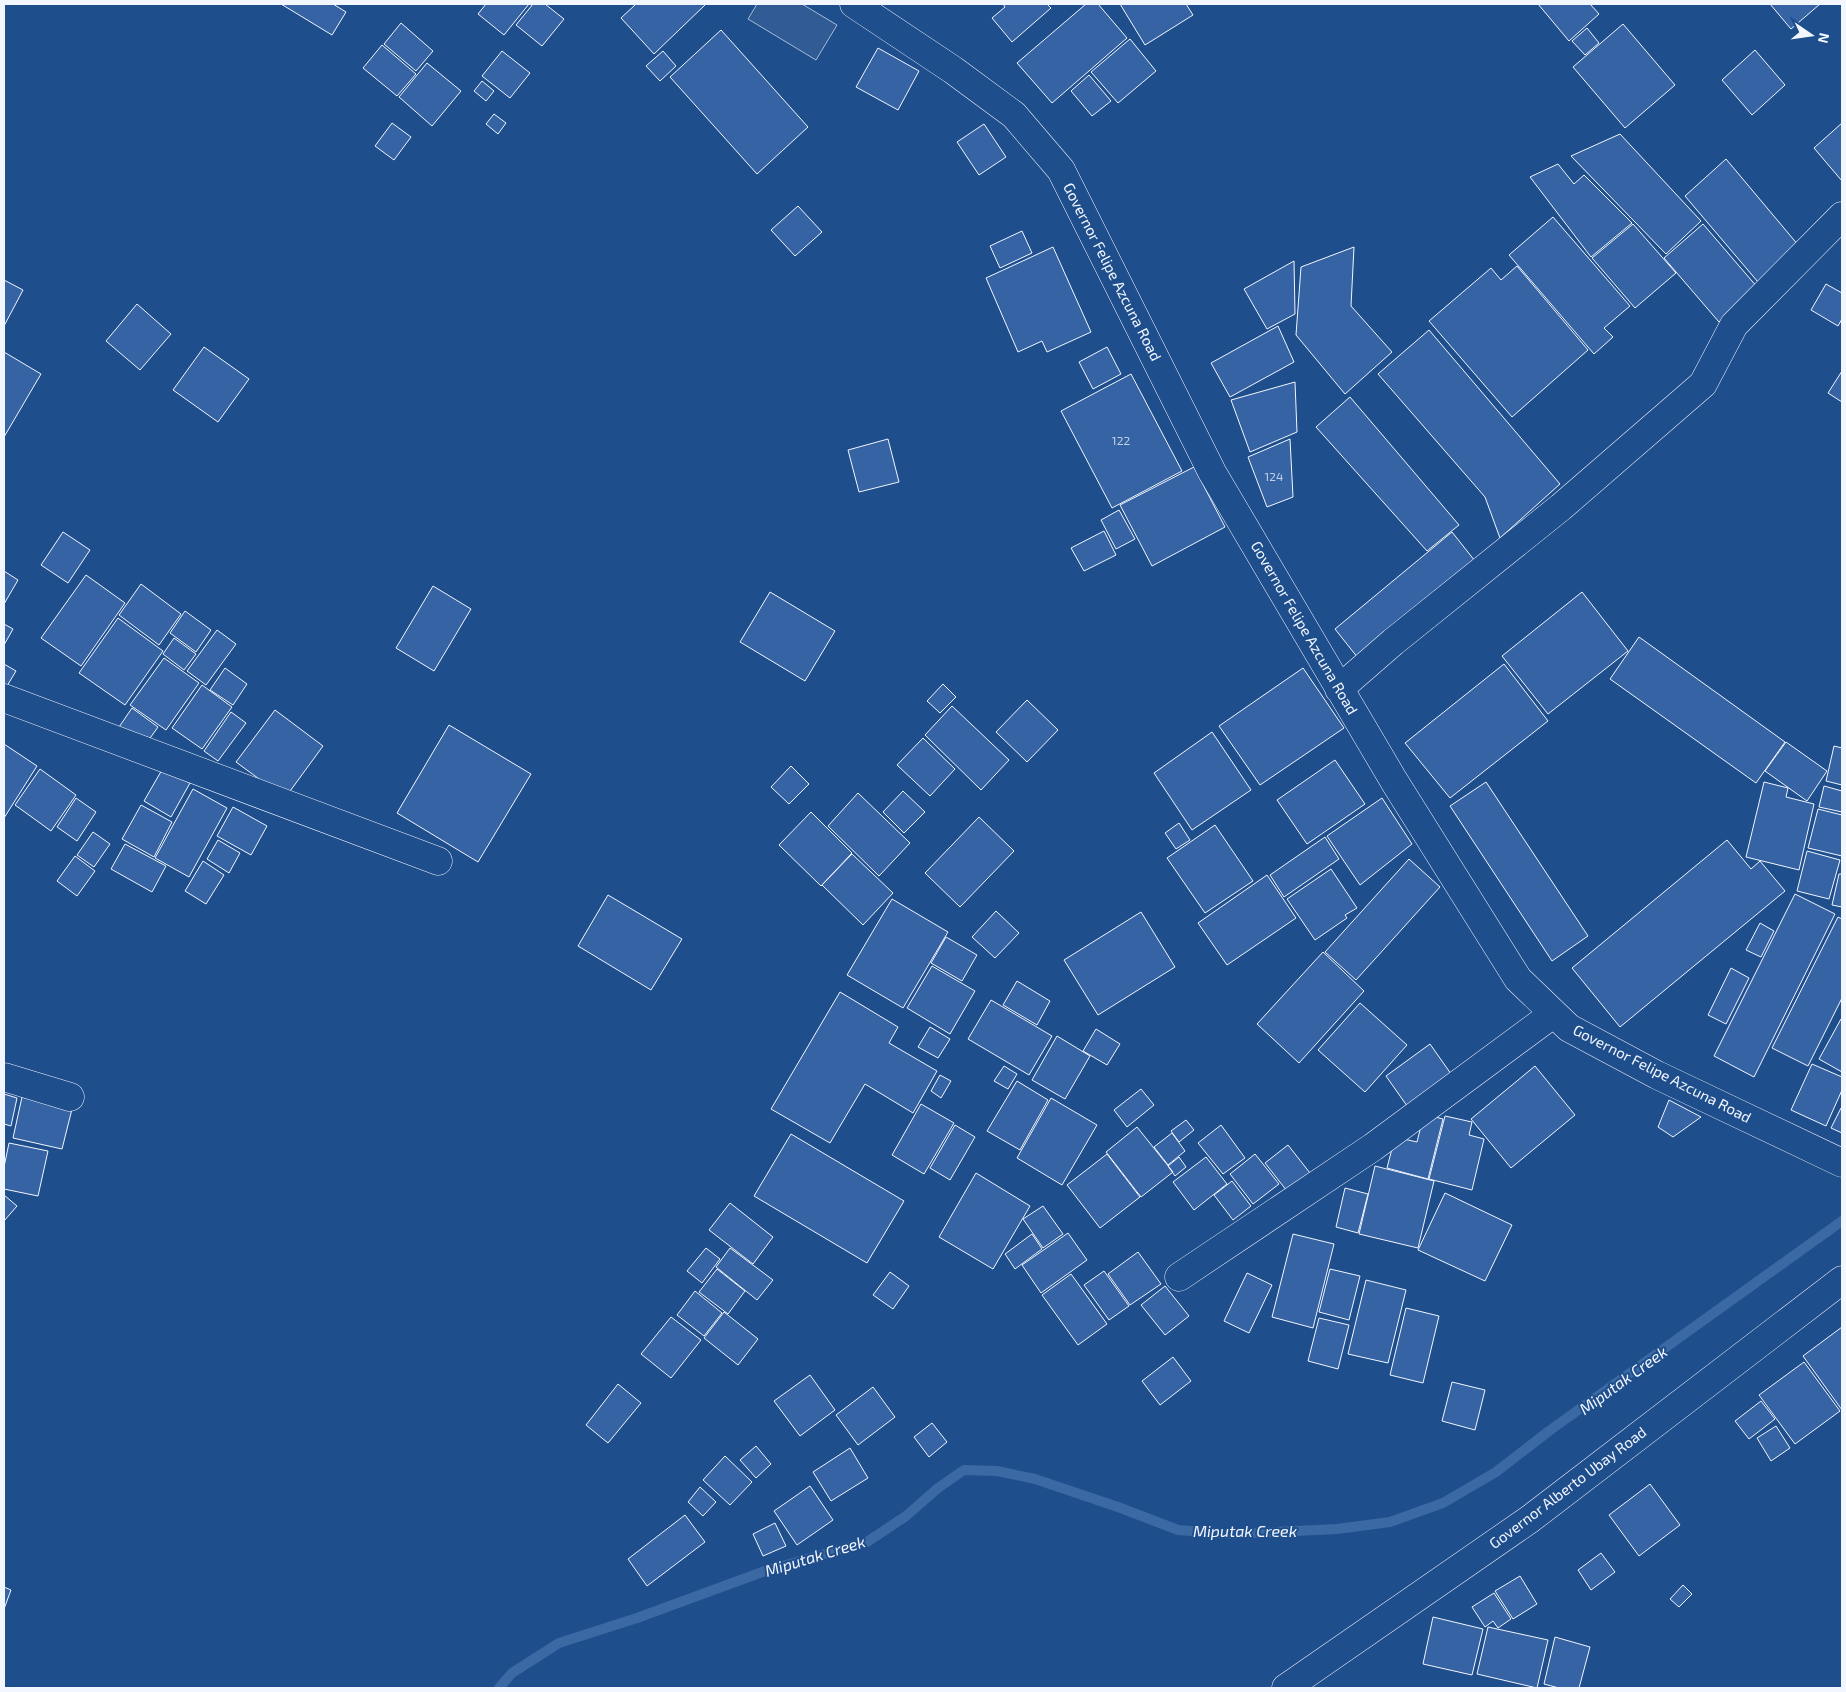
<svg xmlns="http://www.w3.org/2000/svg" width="1846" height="1692" font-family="'Exo 2',sans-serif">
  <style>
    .parking { fill: #305b95; stroke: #a8bbd7 }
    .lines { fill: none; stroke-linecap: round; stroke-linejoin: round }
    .stream { stroke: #3b69a3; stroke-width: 10 }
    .building { fill: #3563a3; stroke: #f2f6ff }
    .minor-casing { stroke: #f2f6ff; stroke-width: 29 }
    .major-casing { stroke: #f2f6ff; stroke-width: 29 }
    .minor { stroke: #1f4e8c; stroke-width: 28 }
    .major { stroke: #1f4e8c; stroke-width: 28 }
    .labels { text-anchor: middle; stroke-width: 4; stroke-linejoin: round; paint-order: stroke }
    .number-label { font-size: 12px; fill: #c3d1e8 }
    .street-label { font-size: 15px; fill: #f2f6ff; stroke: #1f4e8c }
    .water-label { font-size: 16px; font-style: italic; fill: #f2f6ff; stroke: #1f4e8c }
  </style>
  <rect width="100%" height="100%" fill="#1f4e8c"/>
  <!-- parking -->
  <path class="parking" d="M 757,4 L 802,4 L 837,25 L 816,60 L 748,19 Z"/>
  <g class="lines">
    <!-- stream -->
    <path class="stream" d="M 499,1688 L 512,1673 L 559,1643 L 637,1618 L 765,1571 L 867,1542 L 906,1516 L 938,1488 L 964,1470 L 997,1471 L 1035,1479 L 1118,1507 L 1178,1530 L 1232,1534 L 1337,1529 L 1390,1522 L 1443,1503 L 1496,1472 L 1549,1431 L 1842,1221"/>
  </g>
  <!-- building -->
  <path class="building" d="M 281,4 L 333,4 L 346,12 L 332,35 Z
    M 486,4 L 529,4 L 504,35 L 478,14 Z
    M 533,4 L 545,4 L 564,19 L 542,46 L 516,25 Z
    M 636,4 L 706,4 L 654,54 L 621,18 Z
    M 1003,4 L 1047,4 L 1051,8 L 1012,42 L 992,18 L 1005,7 Z
    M 1086,4 L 1098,4 L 1127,38 L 1052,103 L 1017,63 Z
    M 1120,4 L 1186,4 L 1193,15 L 1145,45 Z
    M 1538,4 L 1590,4 L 1599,14 L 1569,41 Z
    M 1770,4 L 1820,4 L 1791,29 Z
    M 401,23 L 433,51 L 416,71 L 384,44 Z
    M 1623,24 L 1675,85 L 1625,128 L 1573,67 Z
    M 1587,28 L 1599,43 L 1585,55 L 1572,41 Z
    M 721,30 L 808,127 L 757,174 L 670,77 Z
    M 1130,39 L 1156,71 L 1118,103 L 1091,72 Z
    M 382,45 L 416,74 L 397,96 L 363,68 Z
    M 878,48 L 919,71 L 898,110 L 856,87 Z
    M 1755,50 L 1785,85 L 1752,115 L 1722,80 Z
    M 502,51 L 530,73 L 510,98 L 482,76 Z
    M 663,51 L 676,66 L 660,81 L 646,66 Z
    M 427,63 L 461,91 L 432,126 L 399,97 Z
    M 1089,75 L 1111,101 L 1092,116 L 1071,91 Z
    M 482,81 L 494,91 L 486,101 L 474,91 Z
    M 494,114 L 506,123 L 498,134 L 486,124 Z
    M 392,123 L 411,137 L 394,160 L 375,146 Z
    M 1842,123 L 1842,181 L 1814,148 Z
    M 984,124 L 1006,157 L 979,175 L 957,142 Z
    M 1620,134 L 1701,221 L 1666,254 L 1571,156 Z
    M 1726,159 L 1799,246 L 1758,282 L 1685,196 Z
    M 1558,164 L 1574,184 L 1584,175 L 1632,223 L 1591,257 L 1530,177 Z
    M 798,206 L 822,232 L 795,256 L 771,230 Z
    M 1553,217 L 1630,306 L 1604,328 L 1613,337 L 1594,354 L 1509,255 Z
    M 1633,224 L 1676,273 L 1635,308 L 1592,258 Z
    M 1703,224 L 1758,288 L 1719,322 L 1664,258 Z
    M 1022,231 L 1032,253 L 1000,268 L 990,246 Z
    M 1053,247 L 1091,332 L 1047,352 L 1042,341 L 1018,352 L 986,278 Z
    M 1354,247 L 1351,306 L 1392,352 L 1345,394 L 1296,335 L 1301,267 Z
    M 1294,261 L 1295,314 L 1267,329 L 1244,289 Z
    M 1517,266 L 1588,350 L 1512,417 L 1429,321 L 1491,268 L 1501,280 Z
    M 4,280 L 23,290 L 4,326 Z
    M 1826,284 L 1842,293 L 1842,319 L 1838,326 L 1811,310 Z
    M 137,304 L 171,334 L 140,370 L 106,341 Z
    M 1278,326 L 1294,362 L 1230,397 L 1211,363 Z
    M 1429,330 L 1560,484 L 1500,538 L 1485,497 L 1378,374 Z
    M 204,347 L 249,379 L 218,422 L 173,390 Z
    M 1107,347 L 1121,374 L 1093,389 L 1079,362 Z
    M 4,352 L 41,374 L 4,437 Z
    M 1842,371 L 1842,402 L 1828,393 Z
    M 1131,374 L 1182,471 L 1112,508 L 1061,411 Z
    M 1295,382 L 1297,432 L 1250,452 L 1231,400 Z
    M 1350,397 L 1459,525 L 1427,551 L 1316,427 Z
    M 888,439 L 899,482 L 859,492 L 848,450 Z
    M 1290,439 L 1293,497 L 1267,507 L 1248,457 Z
    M 1194,467 L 1225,527 L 1152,566 L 1120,505 Z
    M 1119,510 L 1135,539 L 1116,549 L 1101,520 Z
    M 1104,531 L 1116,555 L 1084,571 L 1071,548 Z
    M 63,532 L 90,550 L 68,583 L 41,565 Z
    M 1452,532 L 1475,561 L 1358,658 L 1335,629 Z
    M 4,571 L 18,580 L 4,604 Z
    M 86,575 L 125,603 L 81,666 L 41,638 Z
    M 141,584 L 181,614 L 159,645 L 119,615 Z
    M 433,586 L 471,609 L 434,671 L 396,648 Z
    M 770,592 L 835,631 L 805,681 L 740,642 Z
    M 1582,592 L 1628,651 L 1548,714 L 1502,656 Z
    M 185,611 L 211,630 L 196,652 L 170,633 Z
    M 118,618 L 163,651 L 125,705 L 79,673 Z
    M 4,624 L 13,629 L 4,645 Z
    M 217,630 L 236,644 L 206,685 L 187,671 Z
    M 1639,637 L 1785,742 L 1756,783 L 1610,679 Z
    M 174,638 L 196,654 L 184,670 L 163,654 Z
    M 164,658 L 199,683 L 166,730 L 130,705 Z
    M 4,664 L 16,671 L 4,691 Z
    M 1504,664 L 1548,721 L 1450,798 L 1405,743 Z
    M 225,668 L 247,684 L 233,705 L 210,690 Z
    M 1303,668 L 1344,728 L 1260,785 L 1219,726 Z
    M 943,684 L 956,697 L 940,713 L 927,701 Z
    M 202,685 L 232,707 L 202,749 L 172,728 Z
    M 1027,700 L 1058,730 L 1027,762 L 996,732 Z
    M 952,706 L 1009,760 L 981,790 L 925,735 Z
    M 132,708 L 158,727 L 143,748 L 117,730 Z
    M 275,710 L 323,746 L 285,798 L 236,762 Z
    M 231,712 L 246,723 L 218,761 L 204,751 Z
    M 449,725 L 531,774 L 478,862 L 397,813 Z
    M 1212,732 L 1251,790 L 1192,830 L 1154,773 Z
    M 923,738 L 955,769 L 930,796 L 897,765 Z
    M 1786,742 L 1827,771 L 1807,801 L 1765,771 Z
    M 4,744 L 37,766 L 4,818 Z
    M 1834,746 L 1842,748 L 1842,785 L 1826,781 Z
    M 1335,760 L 1365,804 L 1307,844 L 1277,800 Z
    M 791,766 L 809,784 L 789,804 L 771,787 Z
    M 163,768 L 190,783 L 171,817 L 144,801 Z
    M 40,769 L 76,795 L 51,831 L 15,805 Z
    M 1486,782 L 1588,936 L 1552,961 L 1450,806 Z
    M 1764,782 L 1788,788 L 1786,797 L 1814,804 L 1799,870 L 1746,857 Z
    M 1824,786 L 1842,791 L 1842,812 L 1819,807 Z
    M 193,789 L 227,808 L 189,877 L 155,858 Z
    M 903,791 L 925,812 L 904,833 L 883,812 Z
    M 858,793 L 910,843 L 879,876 L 828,826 Z
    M 76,798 L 96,812 L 77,841 L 57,827 Z
    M 1382,798 L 1412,844 L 1360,885 L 1327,836 Z
    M 141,805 L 172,822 L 154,857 L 122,839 Z
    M 233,807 L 267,826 L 251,855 L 217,836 Z
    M 1818,809 L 1842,815 L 1842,856 L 1808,848 Z
    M 811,812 L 852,853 L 821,886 L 779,845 Z
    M 979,817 L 1014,851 L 960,907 L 925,873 Z
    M 1179,823 L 1190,840 L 1176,849 L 1165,833 Z
    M 1215,825 L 1253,881 L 1205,913 L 1167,858 Z
    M 93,832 L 110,844 L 94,867 L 77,855 Z
    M 1325,837 L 1339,859 L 1284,897 L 1270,875 Z
    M 218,840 L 240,853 L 229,873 L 207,859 Z
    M 1727,840 L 1751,869 L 1760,861 L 1785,891 L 1620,1027 L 1572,968 Z
    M 125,844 L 166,866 L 152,892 L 111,869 Z
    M 1807,851 L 1840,860 L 1829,899 L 1797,891 Z
    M 852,854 L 893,893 L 863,925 L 822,885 Z
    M 75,856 L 95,871 L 77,896 L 57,881 Z
    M 1409,859 L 1440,887 L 1356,980 L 1325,952 Z
    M 203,861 L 224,875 L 206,904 L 185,891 Z
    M 1331,869 L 1357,908 L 1345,915 L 1347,918 L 1315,940 L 1287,899 Z
    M 1839,874 L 1842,874 L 1842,907 L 1832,905 Z
    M 1267,875 L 1296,918 L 1227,965 L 1198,923 Z
    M 1795,894 L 1835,914 L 1754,1077 L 1714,1056 Z
    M 608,895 L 682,939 L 651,990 L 578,946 Z
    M 892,899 L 948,932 L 903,1008 L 847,975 Z
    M 996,911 L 1019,933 L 995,958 L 972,937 Z
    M 1141,912 L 1175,967 L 1098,1015 L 1064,960 Z
    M 1838,917 L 1842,919 L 1842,998 L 1808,1066 L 1772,1048 Z
    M 1760,923 L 1774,931 L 1761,957 L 1746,950 Z
    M 946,937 L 977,955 L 962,981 L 931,963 Z
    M 1323,952 L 1364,991 L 1299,1063 L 1257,1024 Z
    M 932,966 L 975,991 L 950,1034 L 907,1008 Z
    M 1731,968 L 1749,978 L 1726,1024 L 1708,1015 Z
    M 1017,981 L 1050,1001 L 1037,1025 L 1003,1005 Z
    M 840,992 L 898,1027 L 889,1043 L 937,1071 L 913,1113 L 865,1084 L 830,1143 L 771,1109 Z
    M 991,1000 L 1052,1036 L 1029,1075 L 968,1039 Z
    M 1360,1003 L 1407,1045 L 1365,1092 L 1318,1050 Z
    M 1841,1019 L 1842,1020 L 1842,1072 L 1819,1059 Z
    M 930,1027 L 950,1039 L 938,1058 L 918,1047 Z
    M 1096,1029 L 1120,1044 L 1107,1065 L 1083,1051 Z
    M 1057,1036 L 1090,1056 L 1065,1099 L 1032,1080 Z
    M 1430,1044 L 1456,1081 L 1412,1113 L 1386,1076 Z
    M 1812,1064 L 1842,1077 L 1842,1090 L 1826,1126 L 1791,1110 Z
    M 1004,1066 L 1017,1074 L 1008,1089 L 994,1081 Z
    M 1535,1066 L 1575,1115 L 1511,1168 L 1471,1119 Z
    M 940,1075 L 951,1081 L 941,1098 L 931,1091 Z
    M 1017,1081 L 1048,1100 L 1020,1150 L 987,1131 Z
    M 1141,1089 L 1154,1105 L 1127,1127 L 1114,1110 Z
    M 4,1094 L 17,1098 L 11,1126 L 4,1124 Z
    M 22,1097 L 72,1109 L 62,1149 L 13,1138 Z
    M 1051,1098 L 1097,1125 L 1062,1185 L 1017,1158 Z
    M 1669,1100 L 1701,1117 L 1673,1137 L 1658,1127 Z
    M 921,1104 L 954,1123 L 924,1174 L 892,1155 Z
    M 1841,1108 L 1842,1108 L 1842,1133 L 1831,1128 Z
    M 1424,1114 L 1443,1119 L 1428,1179 L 1387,1168 L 1395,1137 L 1417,1142 Z
    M 1445,1116 L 1472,1122 L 1469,1135 L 1484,1139 L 1472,1190 L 1429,1179 Z
    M 1186,1120 L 1194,1130 L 1179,1142 L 1171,1131 Z
    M 955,1125 L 975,1137 L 950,1180 L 930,1168 Z
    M 1221,1125 L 1245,1158 L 1223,1174 L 1198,1143 Z
    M 1137,1127 L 1173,1172 L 1141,1197 L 1106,1152 Z
    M 1172,1133 L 1185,1151 L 1168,1165 L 1154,1147 Z
    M 791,1134 L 904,1201 L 867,1263 L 754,1196 Z
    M 9,1143 L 48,1151 L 38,1196 L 4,1189 L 4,1167 Z
    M 1288,1145 L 1310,1173 L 1287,1191 L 1265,1163 Z
    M 1107,1154 L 1140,1197 L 1100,1228 L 1067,1185 Z
    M 1255,1154 L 1279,1184 L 1253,1204 L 1230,1174 Z
    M 1179,1157 L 1186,1167 L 1175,1176 L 1168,1166 Z
    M 1206,1157 L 1227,1184 L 1194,1210 L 1173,1182 Z
    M 1375,1166 L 1434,1181 L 1418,1248 L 1359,1234 Z
    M 976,1173 L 1030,1206 L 993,1269 L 939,1237 Z
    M 1232,1181 L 1251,1206 L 1233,1220 L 1214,1195 Z
    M 1345,1188 L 1368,1194 L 1358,1233 L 1336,1227 Z
    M 1445,1193 L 1512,1225 L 1485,1281 L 1418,1250 Z
    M 4,1195 L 17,1206 L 4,1221 Z
    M 730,1203 L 773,1237 L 753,1264 L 709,1230 Z
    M 1043,1206 L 1063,1234 L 1043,1248 L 1023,1219 Z
    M 1068,1233 L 1087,1260 L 1041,1293 L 1022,1265 Z
    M 1032,1234 L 1042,1249 L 1015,1269 L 1005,1254 Z
    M 1293,1234 L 1334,1244 L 1313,1328 L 1272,1317 Z
    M 706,1248 L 720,1259 L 702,1283 L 687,1271 Z
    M 730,1248 L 773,1280 L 757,1300 L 716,1267 Z
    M 1138,1252 L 1161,1284 L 1130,1305 L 1108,1274 Z
    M 717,1269 L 745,1291 L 728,1314 L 699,1292 Z
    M 1330,1269 L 1360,1276 L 1349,1320 L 1319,1312 Z
    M 1104,1271 L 1129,1306 L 1109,1320 L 1084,1285 Z
    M 890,1272 L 909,1286 L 893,1309 L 873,1295 Z
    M 1247,1273 L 1272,1285 L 1249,1333 L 1224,1321 Z
    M 1071,1274 L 1107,1324 L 1078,1345 L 1042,1295 Z
    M 1366,1280 L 1406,1290 L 1388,1363 L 1348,1354 Z
    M 1165,1286 L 1189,1316 L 1165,1335 L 1141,1305 Z
    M 695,1291 L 722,1313 L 704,1336 L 677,1315 Z
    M 1406,1308 L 1439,1316 L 1423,1383 L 1390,1375 Z
    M 724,1312 L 758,1339 L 738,1365 L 704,1338 Z
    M 671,1317 L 701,1340 L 671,1378 L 641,1354 Z
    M 1319,1318 L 1349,1325 L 1338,1369 L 1308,1361 Z
    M 1842,1327 L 1842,1410 L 1803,1356 Z
    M 1173,1357 L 1191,1381 L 1160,1405 L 1142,1381 Z
    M 1804,1362 L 1840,1411 L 1795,1444 L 1759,1395 Z
    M 810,1375 L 835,1410 L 800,1436 L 774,1401 Z
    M 1452,1382 L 1485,1390 L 1475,1430 L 1442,1421 Z
    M 618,1384 L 641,1403 L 608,1443 L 586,1425 Z
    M 873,1387 L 895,1417 L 858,1445 L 836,1415 Z
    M 1761,1401 L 1775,1419 L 1749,1439 L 1735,1421 Z
    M 932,1423 L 947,1442 L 929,1457 L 914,1437 Z
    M 1776,1426 L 1790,1448 L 1771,1461 L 1757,1438 Z
    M 756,1446 L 771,1464 L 756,1478 L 740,1460 Z
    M 850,1448 L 868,1478 L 831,1501 L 813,1472 Z
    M 725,1456 L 752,1482 L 730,1505 L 703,1480 Z
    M 1650,1484 L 1680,1525 L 1639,1556 L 1609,1515 Z
    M 810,1486 L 833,1520 L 797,1545 L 774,1511 Z
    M 700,1487 L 716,1502 L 703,1516 L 688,1502 Z
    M 685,1515 L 705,1542 L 647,1586 L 628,1559 Z
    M 775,1523 L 786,1546 L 763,1556 L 753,1534 Z
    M 1601,1553 L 1615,1572 L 1591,1590 L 1578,1570 Z
    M 1520,1576 L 1537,1604 L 1513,1619 L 1495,1591 Z
    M 1683,1585 L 1692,1594 L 1679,1607 L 1670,1599 Z
    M 4,1587 L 11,1590 L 4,1609 Z
    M 1494,1593 L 1511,1619 L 1498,1628 L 1493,1621 L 1485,1627 L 1472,1607 Z
    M 1433,1617 L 1483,1629 L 1472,1675 L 1423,1664 Z
    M 1488,1627 L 1548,1640 L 1537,1688 L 1477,1674 Z
    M 1555,1637 L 1590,1647 L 1579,1688 L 1559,1688 L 1544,1684 Z"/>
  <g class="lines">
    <defs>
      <path id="minor" d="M 854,4 L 953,70 L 1014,115 L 1061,170 L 1212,472 L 1394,781 L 1518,979 L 1569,1028 L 1657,1075 L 1842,1163
        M 1339,689 L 1393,642 L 1561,507 L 1703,384 L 1734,325 L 1842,216
        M 4,698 L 438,861
        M 4,1077 L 70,1097
        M 1179,1277 L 1373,1147 L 1553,1014"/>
      <path id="major" d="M 1286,1688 L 1530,1519 L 1842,1280"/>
    </defs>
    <!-- minor casing -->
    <use href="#minor" class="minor-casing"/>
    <!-- major casing -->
    <use href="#major" class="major-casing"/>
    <!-- minor -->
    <use href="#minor" class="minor"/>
    <!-- major -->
    <use href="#major" class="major"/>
  </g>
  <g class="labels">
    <!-- number labels -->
    <g class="number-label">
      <text x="1121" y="445">122</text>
      <text x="1274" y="481">124</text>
    </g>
    <!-- street labels -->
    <g class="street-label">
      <text transform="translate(1112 272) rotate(63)" y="5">Governor Felipe Azcuna Road</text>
      <text transform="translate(1304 628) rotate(60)" y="5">Governor Felipe Azcuna Road</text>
      <text transform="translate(1662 1074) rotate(27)" y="5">Governor Felipe Azcuna Road</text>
      <text transform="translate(1568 1488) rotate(-37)" y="5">Governor Alberto Ubay Road</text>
    </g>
    <!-- water labels -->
    <g class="water-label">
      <text transform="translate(1623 1380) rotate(-36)" y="6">Miputak Creek</text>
      <text x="1245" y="1537">Miputak Creek</text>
      <text transform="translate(815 1556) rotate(-17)" y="6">Miputak Creek</text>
    </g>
  </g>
  <!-- border -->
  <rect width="1846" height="1692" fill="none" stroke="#f2f6ff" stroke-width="10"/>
  <!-- north arrow -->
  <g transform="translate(1811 35) rotate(103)" stroke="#1f4e8c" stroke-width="4" paint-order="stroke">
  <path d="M0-4L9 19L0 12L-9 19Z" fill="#f2f6ff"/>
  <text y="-8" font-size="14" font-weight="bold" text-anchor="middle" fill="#f2f6ff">N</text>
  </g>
</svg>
